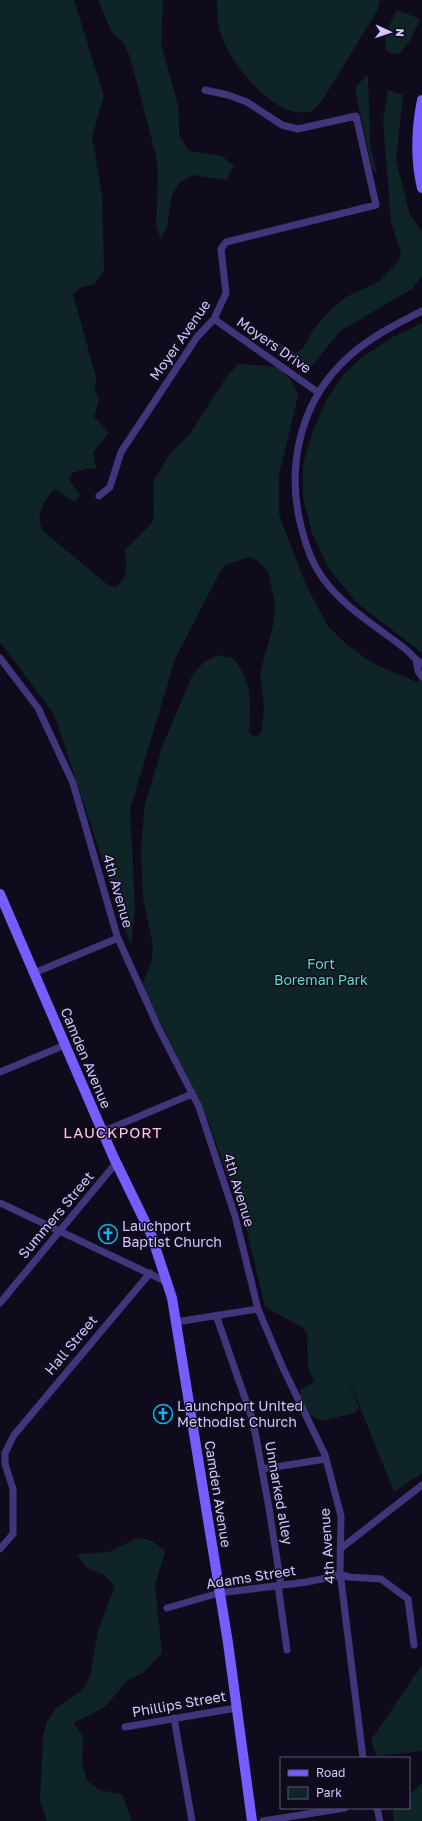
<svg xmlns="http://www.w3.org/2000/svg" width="422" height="1821" font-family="'Golos Text',sans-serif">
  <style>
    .green { fill: #0e2426 }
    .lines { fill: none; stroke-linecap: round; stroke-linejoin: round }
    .street { stroke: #41367b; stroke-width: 7 }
    .secondary { stroke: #755dff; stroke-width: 10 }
    .labels { text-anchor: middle; stroke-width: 3; stroke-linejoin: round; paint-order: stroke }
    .street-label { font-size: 14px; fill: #d3c6ff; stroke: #100b1c }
    .park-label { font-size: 14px; fill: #53ddcb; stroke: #100b1c }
    .poi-label { font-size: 14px; fill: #d3c6ff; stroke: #100b1c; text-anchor: start }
    .neighbourhood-label { font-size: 15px; letter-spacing: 1px; fill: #ffc8e4; stroke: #100b1c }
  </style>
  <rect width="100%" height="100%" fill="#100b1c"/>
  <!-- green -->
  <path class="green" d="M 0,0 L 74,0 L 104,96 L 92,136 L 102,195 L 104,270 L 95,284 L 80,288 L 73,294 L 96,377 L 95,391 L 99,399 L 94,417 L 109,433 L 93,452 L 96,469 L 88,468 L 72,473 L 70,481 L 80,495 L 75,502 L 54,489 C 43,503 35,512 43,531 L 108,585 L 116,587 C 129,578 127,564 125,550 L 151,524 L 154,516 L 153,482 L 171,452 L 189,435 L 225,379 L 238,364 L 279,367 L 291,380 L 298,395 L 279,476 L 279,515 L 306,585 L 327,625 L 345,643 L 372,663 L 419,683 L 422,671 L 422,1473 L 394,1492 L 343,1365 L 359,1408 L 354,1413 L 322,1421 L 307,1414 L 301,1398 L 300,1390 L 314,1382 L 308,1367 L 307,1334 L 302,1327 L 265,1307 L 247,1231 L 206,1115 L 142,985 L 151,963 L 153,946 L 143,897 L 141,847 L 145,804 L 163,745 L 192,676 L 203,663 L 217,655 L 233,658 C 254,685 250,701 249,733 L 256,737 L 262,732 L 264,707 L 260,673 L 273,627 L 275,603 L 268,572 L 257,560 L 249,557 L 226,565 L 220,572 L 175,659 L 130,809 L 135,907 L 131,946 L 54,714 L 0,642 Z
    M 98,0 L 163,0 L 161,44 L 178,105 L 180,137 L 189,151 L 222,156 L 234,166 L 226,180 L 193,175 L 180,182 L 172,195 L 167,226 L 161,240 L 156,225 L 158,174 L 156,156 L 130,57 L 123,42 L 112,33 Z
    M 217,0 L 380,0 L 377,11 L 322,101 L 311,112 C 306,112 300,113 295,112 C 265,106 225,57 219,28 C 217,19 217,9 217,0 Z
    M 397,10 L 420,19 L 410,41 L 400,53 L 392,54 L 385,50 L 386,32 Z
    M 368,75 L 370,144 L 377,175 L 372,168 L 356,95 L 356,86 Z
    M 388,90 L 403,95 L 396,160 L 410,215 L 422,232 L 422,276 L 412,289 L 340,331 L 309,370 L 300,369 L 288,357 L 261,341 L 263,333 L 296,353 L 304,347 L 313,330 L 331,309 L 346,297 L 378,282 L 398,262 L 401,254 L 391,222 L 383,120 Z
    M 422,323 L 422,653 L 357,603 L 329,569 L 312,533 L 303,497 L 303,465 L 312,433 L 326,401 L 342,376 L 362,357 L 393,337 Z
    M 137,1538 L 153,1541 L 165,1552 L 155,1585 L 162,1653 L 143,1673 L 128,1680 L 106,1706 L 74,1723 L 83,1737 L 82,1763 L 87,1780 L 99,1790 L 122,1794 L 132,1821 L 47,1821 L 40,1801 L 43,1737 L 47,1722 L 56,1708 L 82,1690 L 90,1676 L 98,1630 L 115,1586 L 103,1574 L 87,1568 L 77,1554 L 109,1552 Z
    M 422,1665 L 422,1751 L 376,1756 L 371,1740 Z
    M 422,1783 L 422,1821 L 394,1821 L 393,1810 L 395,1808 L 409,1808 L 409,1795 Z"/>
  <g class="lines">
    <!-- street -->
    <path class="street" d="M 422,311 C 393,326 364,340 341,364 C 298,408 286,472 302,530 C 306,546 312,563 322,577 C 344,608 375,625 404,648 C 411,653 415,660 422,664
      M 214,319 L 319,393
      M 99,496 L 110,487 L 121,452 L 135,431 L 197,337 L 214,319 L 226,293 L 221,249 L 226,242 L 376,205 L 356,116 L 298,129 L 282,125 L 247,102 L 228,95 L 205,90
      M 0,658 L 38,708 L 73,783 L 117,936 L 158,1027 L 199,1107 L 235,1216 L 258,1309 L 283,1368 L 325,1455 L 341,1516 L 340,1572 L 363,1758
      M 416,660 L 418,671 L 422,677
      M 34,973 L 118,938
      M 0,1072 L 65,1045
      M 102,1132 L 192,1094
      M 0,1203 L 167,1282
      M 0,1303 L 116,1163
      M 216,1315 L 253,1421 L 269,1508 L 281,1585
      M 176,1322 L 258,1309
      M 262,1469 L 326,1459
      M 0,1549 L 13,1534 L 13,1489 L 5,1464 L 5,1453 L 14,1435 L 150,1273
      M 340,1549 L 422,1485
      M 278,1585 L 287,1650
      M 167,1608 L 219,1593 L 307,1582 L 341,1575 L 349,1577 L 381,1579 L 408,1599 L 414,1645
      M 174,1718 L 192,1821
      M 125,1727 L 236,1708
      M 377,1808 L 380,1821
      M 263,1821 L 345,1808"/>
    <!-- secondary -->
    <path class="secondary" d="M 422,100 C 416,130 415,158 422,188
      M 0,894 L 113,1156 L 151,1234 L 172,1298 L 228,1643 L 252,1821"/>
  </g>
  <!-- icons -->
  <defs>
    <symbol id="church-ring" viewBox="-11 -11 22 22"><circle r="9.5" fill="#100b1c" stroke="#01bbf0" stroke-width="1.5"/><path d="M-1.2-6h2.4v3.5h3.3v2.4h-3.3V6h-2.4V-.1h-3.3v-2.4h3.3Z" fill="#01bbf0"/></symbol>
  </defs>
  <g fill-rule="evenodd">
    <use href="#church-ring" x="97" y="1223" width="22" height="22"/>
    <use href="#church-ring" x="152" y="1403" width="22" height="22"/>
  </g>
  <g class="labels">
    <!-- street labels -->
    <g class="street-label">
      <text transform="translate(180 340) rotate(-55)" y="5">Moyer Avenue</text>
      <text transform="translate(274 345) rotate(35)" y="5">Moyers Drive</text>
      <text transform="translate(118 891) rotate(74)" y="5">4th Avenue</text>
      <text transform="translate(86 1058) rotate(67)" y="5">Camden Avenue</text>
      <text transform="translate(239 1190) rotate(73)" y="5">4th Avenue</text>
      <text transform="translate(56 1215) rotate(-50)" y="5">Summers Street</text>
      <text transform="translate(71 1345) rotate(-50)" y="5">Hall Street</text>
      <text transform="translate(279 1493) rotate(80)" y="5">Unmarked alley</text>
      <text transform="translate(218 1494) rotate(81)" y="5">Camden Avenue</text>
      <text transform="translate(327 1546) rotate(-94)" y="5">4th Avenue</text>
      <text transform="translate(251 1577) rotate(-9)" y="5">Adams Street</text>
      <text transform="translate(179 1704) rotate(-10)" y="5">Phillips Street</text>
    </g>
    <!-- park labels -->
    <g class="park-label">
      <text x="321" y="969">Fort<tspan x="321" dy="16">Boreman Park</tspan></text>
    </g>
    <!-- poi labels -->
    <g class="poi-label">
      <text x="122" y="1231">Lauchport<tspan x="122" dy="16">Baptist Church</tspan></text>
      <text x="177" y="1411">Launchport United<tspan x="177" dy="16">Methodist Church</tspan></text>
    </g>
    <!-- neighbourhood labels -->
    <g class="neighbourhood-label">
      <text x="113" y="1138">LAUCKPORT</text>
    </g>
  </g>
  <!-- legend -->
  <rect x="280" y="1757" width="130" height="52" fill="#100b1c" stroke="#5e5677"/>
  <rect x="288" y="1770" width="20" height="6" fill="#755dff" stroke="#5e5677"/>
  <text x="316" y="1777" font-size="12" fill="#d3c6ff">Road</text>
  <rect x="288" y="1787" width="20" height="12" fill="#0e2426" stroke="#5e5677"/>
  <text x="316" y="1797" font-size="12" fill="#d3c6ff">Park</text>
  <!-- north arrow -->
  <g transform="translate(390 32) rotate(93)" stroke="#100b1c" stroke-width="3" paint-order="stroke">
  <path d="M0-3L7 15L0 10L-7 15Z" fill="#d3c6ff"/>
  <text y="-6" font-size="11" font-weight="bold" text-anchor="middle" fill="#d3c6ff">N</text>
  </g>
</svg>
